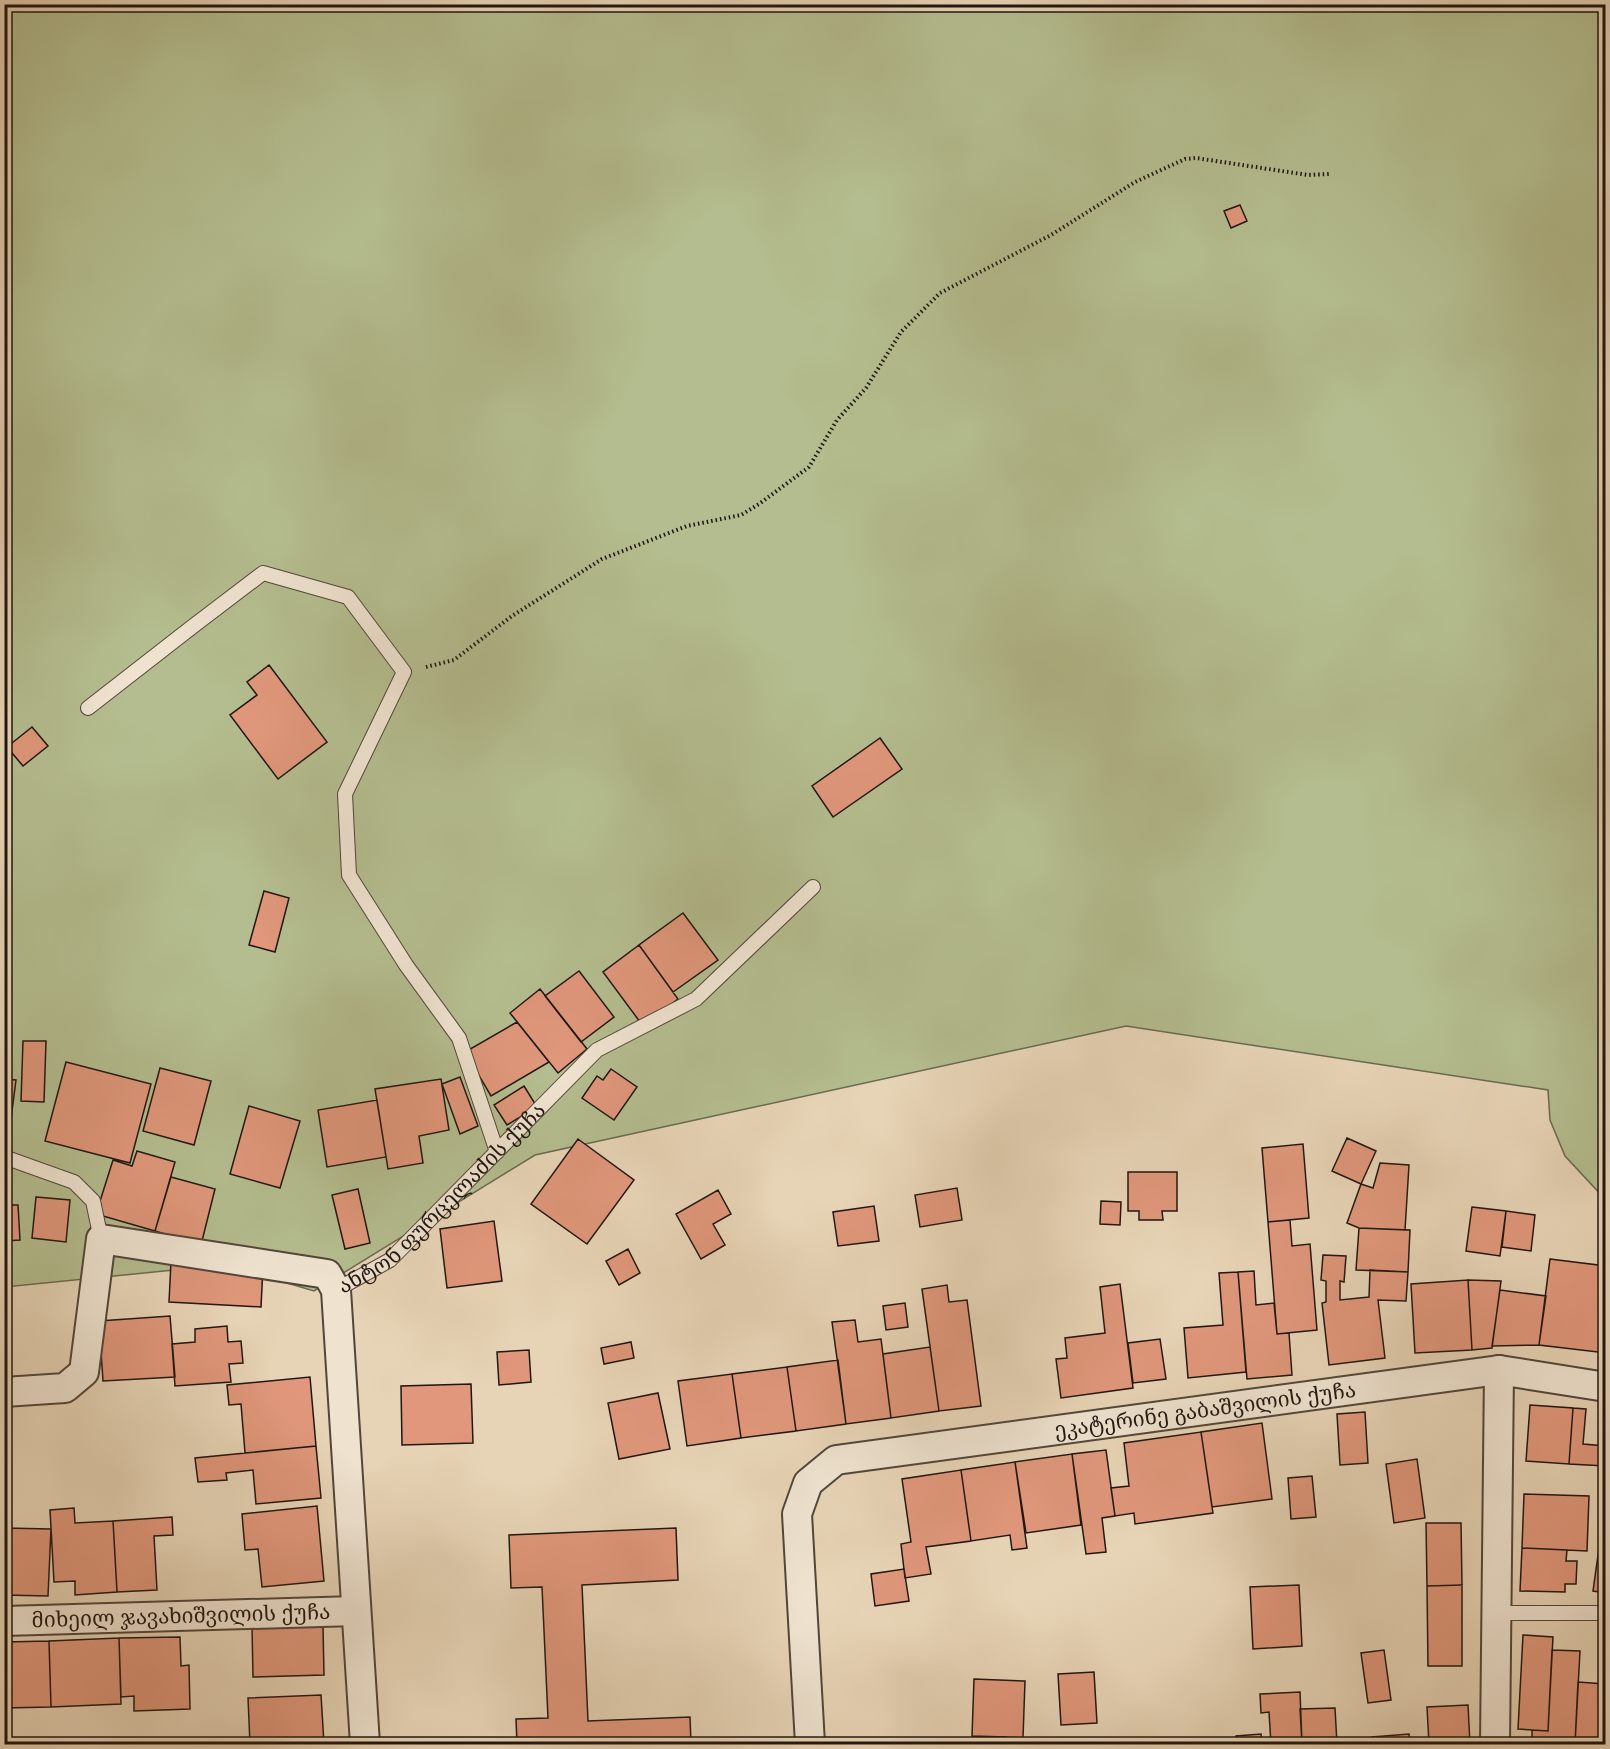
<svg xmlns="http://www.w3.org/2000/svg" width="1610" height="1749" font-family="Cardo,'Noto Serif Georgian',serif">
  <style>
    .green { fill: #b4bd8f; stroke: #6a6a50; stroke-width: 1.5 }
    .building { fill: #e0977b; stroke: #201610; stroke-width: 1.5 }
    .lines { fill: none; stroke-linecap: round; stroke-linejoin: round }
    .lane-casing { stroke: #52463a; stroke-width: 16 }
    .street-casing { stroke: #52463a; stroke-width: 32 }
    .path { stroke: #201610; stroke-width: 4; stroke-dasharray: 1.5 3; stroke-linecap: butt }
    .lane { stroke: #efe3d0; stroke-width: 14 }
    .street { stroke: #efe3d0; stroke-width: 28 }
    .labels { text-anchor: middle; stroke-width: 6; stroke-linejoin: round; paint-order: stroke }
    .street-label { font-size: 21px; fill: #201610; stroke: #efe3d0 }
  </style>
  <rect width="100%" height="100%" fill="#e7d4b6"/>
  <filter id="stains"><feTurbulence type="fractalNoise" baseFrequency=".00333" numOctaves="4"/><feColorMatrix values="0 0 0 0 .2 0 0 0 0 .09 0 0 0 0 .02 0 0 0 .5 -.17"/></filter>
  <radialGradient id="worn" r=".72"><stop offset=".6" stop-color="#630" stop-opacity="0"/><stop offset="1" stop-color="#630" stop-opacity=".3"/></radialGradient>
  <!-- green -->
  <path class="green" d="M 5,5 L 1605,5 L 1605,1199 L 1565,1156 L 1550,1120 L 1548,1090 L 1126,1026 L 535,1155 L 314,1291 L 270,1278 L 174,1270 L 5,1287 Z"/>
  <!-- building -->
  <path class="building" d="M 1240,205 L 1247,221 L 1231,228 L 1224,211 Z
    M 269,665 L 327,742 L 278,779 L 230,715 L 257,695 L 247,682 Z
    M 32,727 L 48,746 L 23,766 L 7,747 Z
    M 880,738 L 902,769 L 833,817 L 812,786 Z
    M 264,891 L 289,898 L 275,952 L 249,945 Z
    M 683,913 L 718,960 L 673,992 L 639,945 Z
    M 639,945 L 678,999 L 643,1026 L 603,972 Z
    M 579,971 L 614,1017 L 581,1042 L 545,996 Z
    M 540,989 L 587,1049 L 558,1073 L 510,1013 Z
    M 517,1022 L 549,1062 L 491,1096 L 465,1052 Z
    M 23,1041 L 46,1041 L 44,1102 L 21,1101 Z
    M 66,1062 L 151,1084 L 130,1163 L 45,1141 Z
    M 160,1068 L 211,1081 L 194,1145 L 143,1131 Z
    M 611,1069 L 637,1087 L 614,1120 L 582,1098 L 597,1076 L 603,1080 Z
    M 460,1077 L 478,1126 L 460,1134 L 442,1084 Z
    M 4,1079 L 16,1080 L 7,1150 L 4,1150 Z
    M 441,1079 L 449,1130 L 419,1136 L 423,1163 L 388,1169 L 375,1089 Z
    M 524,1086 L 537,1107 L 507,1125 L 494,1105 Z
    M 377,1100 L 386,1157 L 327,1167 L 318,1110 Z
    M 249,1106 L 300,1121 L 280,1188 L 230,1174 Z
    M 1347,1138 L 1376,1151 L 1361,1184 L 1332,1171 Z
    M 578,1139 L 634,1180 L 587,1244 L 531,1204 Z
    M 1303,1144 L 1309,1218 L 1268,1222 L 1262,1148 Z
    M 137,1151 L 175,1162 L 155,1231 L 96,1214 L 113,1160 L 132,1166 Z
    M 1380,1163 L 1409,1165 L 1405,1230 L 1359,1228 L 1347,1223 L 1361,1184 L 1373,1188 Z
    M 1128,1172 L 1177,1172 L 1177,1211 L 1162,1211 L 1163,1220 L 1139,1220 L 1139,1211 L 1128,1211 Z
    M 171,1177 L 215,1189 L 201,1245 L 155,1231 Z
    M 957,1188 L 962,1220 L 920,1227 L 915,1195 Z
    M 358,1189 L 370,1243 L 345,1249 L 332,1195 Z
    M 718,1190 L 731,1214 L 713,1224 L 725,1245 L 701,1259 L 676,1214 Z
    M 36,1197 L 70,1200 L 66,1242 L 32,1238 Z
    M 1101,1201 L 1121,1202 L 1120,1225 L 1100,1224 Z
    M 4,1205 L 18,1205 L 20,1240 L 4,1241 Z
    M 874,1206 L 879,1241 L 838,1246 L 833,1212 Z
    M 1472,1207 L 1506,1211 L 1500,1256 L 1466,1251 Z
    M 1506,1211 L 1535,1215 L 1531,1251 L 1502,1247 Z
    M 1290,1220 L 1292,1246 L 1310,1244 L 1317,1330 L 1277,1334 L 1268,1222 Z
    M 494,1221 L 502,1281 L 447,1288 L 440,1229 Z
    M 1359,1228 L 1410,1230 L 1408,1272 L 1356,1270 Z
    M 628,1249 L 640,1273 L 619,1285 L 606,1261 Z
    M 1323,1255 L 1346,1256 L 1344,1282 L 1340,1281 L 1340,1300 L 1369,1297 L 1370,1270 L 1408,1272 L 1406,1301 L 1378,1300 L 1385,1358 L 1329,1365 L 1322,1303 L 1326,1302 L 1326,1281 L 1321,1280 Z
    M 1550,1259 L 1606,1266 L 1606,1353 L 1539,1345 Z
    M 171,1262 L 263,1267 L 261,1307 L 169,1302 Z
    M 1254,1271 L 1256,1305 L 1274,1303 L 1277,1334 L 1289,1333 L 1292,1375 L 1247,1379 L 1238,1272 Z
    M 1238,1272 L 1246,1372 L 1188,1378 L 1184,1328 L 1223,1325 L 1219,1273 Z
    M 1468,1280 L 1501,1281 L 1492,1348 L 1472,1350 Z
    M 1468,1280 L 1472,1350 L 1415,1353 L 1411,1284 Z
    M 1120,1284 L 1133,1388 L 1061,1398 L 1056,1359 L 1067,1358 L 1065,1338 L 1105,1333 L 1100,1287 Z
    M 947,1285 L 949,1302 L 967,1300 L 981,1406 L 939,1411 L 922,1289 Z
    M 1500,1290 L 1546,1296 L 1539,1345 L 1492,1346 Z
    M 905,1303 L 908,1327 L 886,1330 L 883,1306 Z
    M 170,1316 L 175,1377 L 103,1381 L 99,1321 Z
    M 855,1320 L 858,1342 L 881,1339 L 891,1418 L 846,1424 L 832,1322 Z
    M 227,1326 L 228,1342 L 241,1341 L 243,1363 L 229,1364 L 231,1382 L 175,1386 L 172,1344 L 195,1342 L 195,1329 Z
    M 1160,1339 L 1166,1379 L 1133,1383 L 1128,1343 Z
    M 631,1342 L 634,1358 L 604,1364 L 601,1348 Z
    M 930,1347 L 939,1411 L 891,1418 L 883,1354 Z
    M 529,1350 L 531,1382 L 499,1385 L 497,1352 Z
    M 838,1360 L 846,1424 L 796,1431 L 787,1367 Z
    M 787,1367 L 796,1431 L 741,1438 L 732,1374 Z
    M 732,1374 L 741,1438 L 687,1446 L 678,1381 Z
    M 310,1377 L 316,1446 L 245,1453 L 241,1404 L 229,1405 L 227,1385 Z
    M 471,1384 L 473,1443 L 402,1445 L 401,1386 Z
    M 658,1393 L 670,1449 L 619,1459 L 608,1403 Z
    M 1530,1405 L 1573,1408 L 1569,1464 L 1526,1461 Z
    M 1573,1408 L 1586,1409 L 1583,1444 L 1606,1446 L 1606,1466 L 1569,1464 Z
    M 1365,1412 L 1368,1463 L 1340,1465 L 1337,1414 Z
    M 1262,1423 L 1272,1499 L 1212,1507 L 1201,1432 Z
    M 1201,1432 L 1213,1513 L 1135,1524 L 1134,1513 L 1115,1516 L 1111,1488 L 1129,1486 L 1124,1443 Z
    M 316,1446 L 321,1498 L 256,1504 L 253,1470 L 226,1473 L 227,1480 L 198,1482 L 195,1458 Z
    M 1106,1450 L 1115,1516 L 1102,1518 L 1106,1552 L 1086,1554 L 1072,1454 Z
    M 1072,1454 L 1081,1525 L 1026,1533 L 1015,1462 Z
    M 1417,1459 L 1425,1518 L 1394,1523 L 1386,1464 Z
    M 1015,1462 L 1027,1548 L 1012,1550 L 1010,1535 L 971,1541 L 961,1470 Z
    M 961,1470 L 971,1541 L 926,1547 L 931,1574 L 905,1578 L 901,1544 L 911,1542 L 902,1479 Z
    M 1312,1476 L 1316,1517 L 1291,1519 L 1288,1478 Z
    M 1524,1494 L 1589,1496 L 1587,1551 L 1522,1548 Z
    M 317,1506 L 324,1581 L 262,1587 L 258,1549 L 245,1550 L 242,1514 Z
    M 74,1508 L 75,1523 L 113,1521 L 117,1592 L 75,1595 L 75,1581 L 54,1582 L 50,1510 Z
    M 172,1517 L 173,1535 L 154,1536 L 157,1590 L 117,1592 L 113,1521 Z
    M 1426,1523 L 1461,1523 L 1462,1585 L 1427,1586 Z
    M 4,1528 L 51,1529 L 48,1596 L 4,1595 Z
    M 676,1528 L 678,1580 L 582,1585 L 588,1721 L 690,1717 L 691,1744 L 517,1744 L 516,1719 L 548,1718 L 542,1587 L 511,1588 L 509,1535 Z
    M 1522,1548 L 1567,1550 L 1566,1561 L 1577,1561 L 1576,1584 L 1565,1584 L 1565,1592 L 1520,1591 Z
    M 1599,1548 L 1606,1548 L 1606,1593 L 1593,1591 Z
    M 904,1569 L 909,1601 L 875,1606 L 871,1574 Z
    M 1299,1585 L 1302,1646 L 1253,1649 L 1250,1587 Z
    M 1462,1585 L 1462,1666 L 1428,1666 L 1427,1586 Z
    M 323,1626 L 324,1675 L 253,1677 L 252,1627 Z
    M 1523,1635 L 1553,1637 L 1548,1731 L 1518,1729 Z
    M 180,1637 L 181,1666 L 189,1665 L 190,1709 L 134,1711 L 134,1696 L 121,1697 L 119,1638 Z
    M 119,1638 L 121,1704 L 51,1707 L 49,1641 Z
    M 49,1641 L 51,1707 L 4,1708 L 4,1642 Z
    M 1384,1650 L 1391,1700 L 1368,1703 L 1361,1653 Z
    M 1552,1650 L 1580,1651 L 1575,1744 L 1518,1744 L 1518,1742 L 1532,1743 L 1532,1730 L 1548,1731 Z
    M 1094,1672 L 1097,1723 L 1061,1725 L 1058,1674 Z
    M 1606,1678 L 1606,1737 L 1602,1736 Z
    M 974,1679 L 1025,1681 L 1023,1738 L 972,1736 Z
    M 1578,1682 L 1605,1684 L 1602,1744 L 1575,1744 Z
    M 1300,1692 L 1302,1744 L 1271,1744 L 1269,1712 L 1261,1713 L 1260,1694 Z
    M 321,1695 L 324,1744 L 250,1744 L 248,1698 Z
    M 1468,1705 L 1470,1744 L 1429,1744 L 1427,1707 Z
    M 1335,1708 L 1337,1744 L 1302,1744 L 1300,1709 Z
    M 1261,1734 L 1262,1744 L 1236,1744 L 1236,1736 Z
    M 1409,1734 L 1410,1744 L 1373,1744 L 1372,1737 Z
    M 972,1736 L 1006,1737 L 1005,1744 L 971,1744 Z
    M 1212,1740 L 1213,1744 L 1180,1744 Z"/>
  <g class="lines">
    <defs>
      <g id="lane">
        <path d="M 88,708 L 192,627 L 263,573 L 348,597 L 404,672 L 345,794 L 349,875 L 406,965 L 459,1038 L 497,1152"/>
        <path d="M 4,1157 L 74,1182 L 93,1201 L 101,1239"/>
        <path id="s1" d="M 336,1290 L 390,1260 L 597,1050 L 696,999 L 813,887"/>
        <path d="M 1497,1613 L 1606,1613"/>
      </g>
      <g id="street">
        <path d="M 4,1392 L 65,1388 L 84,1372 L 101,1239 L 327,1274 L 336,1290 L 365,1744"/>
        <path id="s2" d="M 4,1621 L 356,1611"/>
        <path id="s3" d="M 810,1744 L 797,1514 L 808,1483 L 836,1460 L 1499,1370 L 1606,1387"/>
        <path d="M 1495,1744 L 1499,1370"/>
      </g>
    </defs>
    <!-- lane casing -->
    <use href="#lane" class="lane-casing"/>
    <!-- street casing -->
    <use href="#street" class="street-casing"/>
    <!-- path -->
    <path class="path" d="M 426,667 L 454,660 L 512,616 L 602,559 L 687,526 L 741,515 L 759,504 L 809,467 L 837,420 L 866,388 L 901,332 L 940,293 L 1051,235 L 1135,182 L 1185,159 L 1196,158 L 1308,175 L 1329,174"/>
    <!-- lane -->
    <use href="#lane" class="lane"/>
    <!-- street -->
    <use href="#street" class="street"/>
  </g>
  <g class="labels">
    <!-- street labels -->
    <g class="street-label">
      <text dy="7" stroke="none"><textPath href="#s1" startOffset="141">ანტონ ფურცელაძის ქუჩა</textPath></text>
      <text dy="7" stroke="none"><textPath href="#s3" startOffset="672">ეკატერინე გაბაშვილის ქუჩა</textPath></text>
      <text dy="7" stroke="none"><textPath href="#s2" startOffset="177">მიხეილ ჯავახიშვილის ქუჩა</textPath></text>
    </g>
  </g>
  <!-- margin -->
  <rect width="1610" height="1749" fill="none" stroke="#e7d4b6" stroke-width="24"/>
  <rect x="6" y="6" width="1598" height="1737" fill="none" stroke="#201610" stroke-width="3"/>
  <rect x="12" y="12" width="1586" height="1725" fill="none" stroke="#201610" stroke-width="1.5"/>
  <rect width="100%" height="100%" filter="url(#stains)"/>
  <rect width="100%" height="100%" fill="url(#worn)"/>
</svg>
